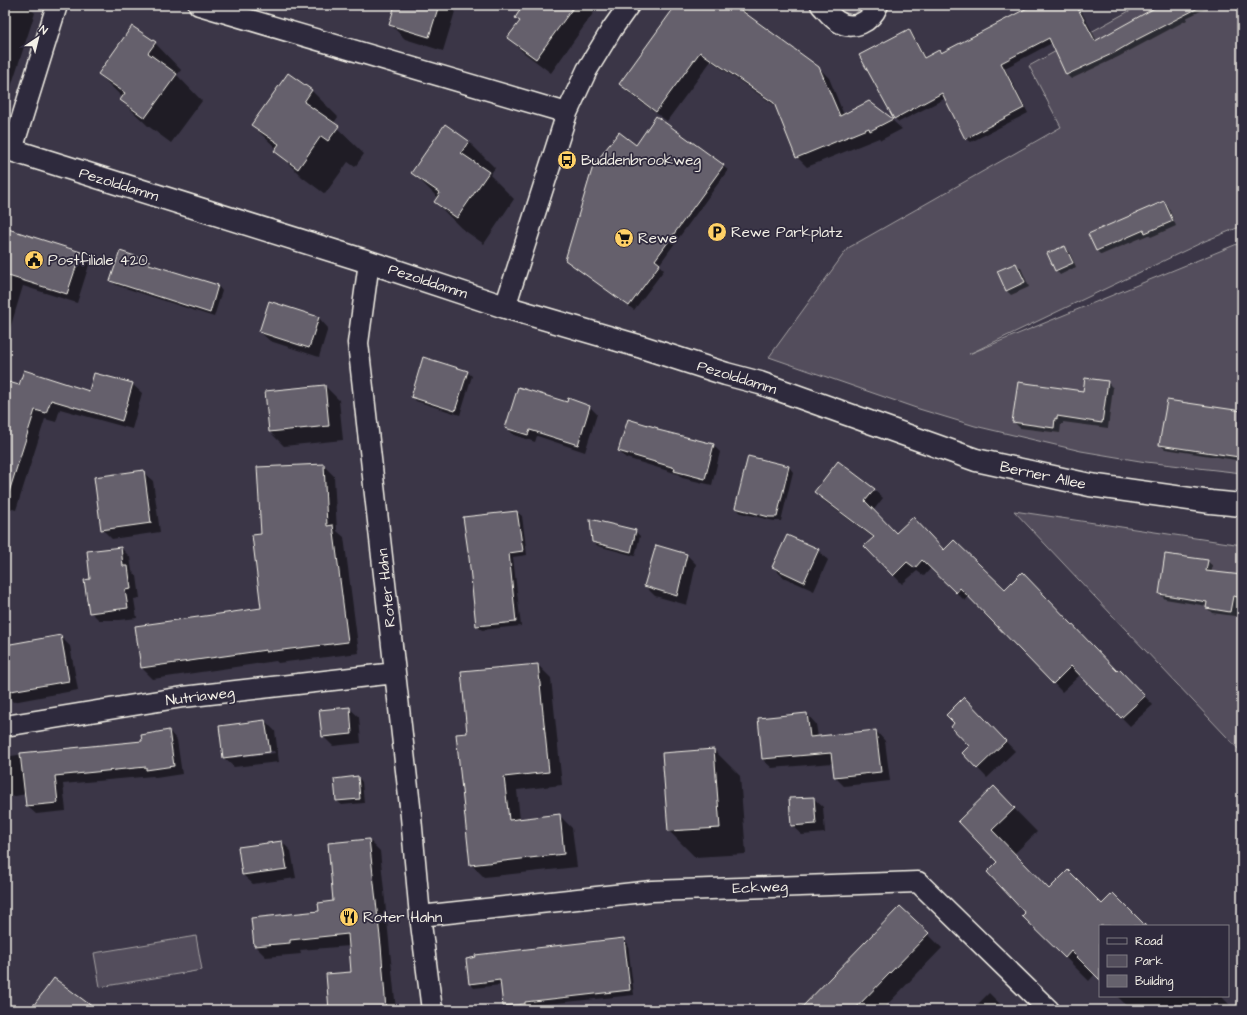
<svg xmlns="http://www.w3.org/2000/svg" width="1247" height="1015" font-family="'Architects Daughter',sans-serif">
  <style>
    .green { fill: #534e5c; stroke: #a4a0a2 }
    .shadow { fill: #0007; fill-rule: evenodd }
    .building { fill: #65616c; stroke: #f4f1e8 }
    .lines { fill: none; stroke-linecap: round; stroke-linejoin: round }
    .minor-casing { stroke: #f4f1e8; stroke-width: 23 }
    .tertiary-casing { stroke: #f4f1e8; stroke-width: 25 }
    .minor { stroke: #2f2a3d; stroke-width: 20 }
    .tertiary { stroke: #2f2a3d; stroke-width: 22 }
    .labels { text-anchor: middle; stroke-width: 3.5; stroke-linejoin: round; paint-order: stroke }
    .poi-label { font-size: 15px; fill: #f4f1e8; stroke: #2f2a3d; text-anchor: start }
    .street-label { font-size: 15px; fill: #f4f1e8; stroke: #2f2a3d }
  </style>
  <rect width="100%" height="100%" fill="#3b3647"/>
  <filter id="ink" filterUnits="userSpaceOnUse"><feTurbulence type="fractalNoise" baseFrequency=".025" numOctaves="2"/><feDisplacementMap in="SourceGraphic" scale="8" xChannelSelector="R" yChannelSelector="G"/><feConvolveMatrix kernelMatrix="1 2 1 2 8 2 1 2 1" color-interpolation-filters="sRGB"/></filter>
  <g filter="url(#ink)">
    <!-- green -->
    <path class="green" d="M 834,5 L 866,5 L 853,15 L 838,10 Z
      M 1140,5 L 1242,5 L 1242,226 L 1205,241 L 969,354 L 1242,242 L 1242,473 L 1146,462 L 1081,451 L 975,426 L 919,409 L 769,357 L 848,248 L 1061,127 L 1029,66 Z
      M 1014,511 L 1242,545 L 1242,753 Z
      M 196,936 L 202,970 L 100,987 L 94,953 Z"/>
    <!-- shadow -->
    <path class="shadow" d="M 5,5 L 26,5 L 35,13 L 6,102 L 5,102 Z
      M 293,5 L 316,5 L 314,11 Z
      M 396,5 L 457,5 L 443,51 L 405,39 L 390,24 Z
      M 525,5 L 599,5 L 551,73 L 523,52 L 509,38 L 520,22 L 516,17 Z
      M 677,5 L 747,5 L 750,7 L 745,14 L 818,67 L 829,78 L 844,115 L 868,102 L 892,120 L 902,129 L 881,140 L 879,138 L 807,167 L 797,157 L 777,107 L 711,61 L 667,121 L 630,94 L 620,84 Z
      M 1036,5 L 1078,5 L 1097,41 L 1162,5 L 1213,5 L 1186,18 L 1187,20 L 1118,57 L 1071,79 L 1067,75 L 1052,43 L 1005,68 L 1028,113 L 971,142 L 966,138 L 946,98 L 899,122 L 894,118 L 909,30 L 913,35 L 925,58 L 941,54 Z
      M 155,43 L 181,70 L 177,75 L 202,101 L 171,143 L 148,126 L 121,100 L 123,98 L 99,74 Z
      M 288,74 L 312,91 L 338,117 L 333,124 L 364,154 L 355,167 L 348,162 L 325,194 L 302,177 L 276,151 L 277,149 L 252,125 Z
      M 656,118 L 728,170 L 659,265 L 664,270 L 634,310 L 566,260 L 637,146 Z
      M 446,125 L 469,142 L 495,168 L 490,175 L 514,199 L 484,244 L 461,228 L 435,202 L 438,198 L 413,173 Z
      M 1163,202 L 1168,206 L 1176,226 L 1151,237 L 1148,235 L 1101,255 L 1097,251 L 1090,234 Z
      M 5,229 L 80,253 L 90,262 L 77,303 L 23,286 L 5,345 Z
      M 1065,247 L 1069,251 L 1076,267 L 1060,275 L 1056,270 Z
      M 149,262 L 154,266 L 218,286 L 222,291 L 214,317 L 116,285 L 111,280 Z
      M 1016,264 L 1021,268 L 1029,287 L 1011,295 L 1007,291 Z
      M 269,302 L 319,318 L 328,328 L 319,357 L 270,341 L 260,332 Z
      M 467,372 L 472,376 L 460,415 L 416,401 L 412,396 Z
      M 5,382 L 20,387 L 90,392 L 132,384 L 142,393 L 132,429 L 60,409 L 56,422 L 45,419 L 16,510 L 5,507 Z
      M 1107,382 L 1113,388 L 1108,428 L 1063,422 L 1063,424 L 1061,424 L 1060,433 L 1020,428 L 1014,422 Z
      M 325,386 L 339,400 L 343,440 L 284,446 L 270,432 Z
      M 568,400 L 590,407 L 597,414 L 585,452 L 537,436 L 535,442 L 514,435 L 507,428 L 567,403 Z
      M 1242,412 L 1242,461 L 1165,449 L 1160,445 Z
      M 658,429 L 661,432 L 713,445 L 720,452 L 712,485 L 682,478 L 678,474 L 626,458 L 619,451 Z
      M 749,457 L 789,467 L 793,472 L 781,521 L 774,521 L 741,513 L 736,508 Z
      M 323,465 L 334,476 L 337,531 L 344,537 L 359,653 L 278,663 L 276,661 L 153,679 L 142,668 L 262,608 L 262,535 Z
      M 143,472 L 153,481 L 160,532 L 112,539 L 102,529 Z
      M 874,490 L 883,498 L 873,511 L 896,535 L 944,551 L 1005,591 L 1128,679 L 1153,705 L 1130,726 L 1080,675 L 1062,692 L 969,596 L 965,601 L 931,568 L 924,576 L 917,571 L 902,584 L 866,546 L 874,538 L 824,501 L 816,492 Z
      M 517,512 L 522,516 L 527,555 L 513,557 L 521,626 L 482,630 L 477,626 Z
      M 635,531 L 640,536 L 635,556 L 598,546 L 593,542 Z
      M 657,546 L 687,555 L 696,564 L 687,605 L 655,596 L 645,586 Z
      M 121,548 L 130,557 L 132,571 L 137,576 L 140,598 L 134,599 L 137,618 L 120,620 L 99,620 L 89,610 L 91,580 Z
      M 818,550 L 828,560 L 814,591 L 783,577 L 773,567 Z
      M 1207,561 L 1213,566 L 1211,573 L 1242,576 L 1242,617 L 1212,613 L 1207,608 L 1207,606 L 1165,599 L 1160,594 Z
      M 60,636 L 70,646 L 78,690 L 13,702 L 9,697 L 5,698 L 5,646 Z
      M 538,665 L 551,678 L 562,785 L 517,790 L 520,820 L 559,815 L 572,828 L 577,867 L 484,877 L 471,864 L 468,734 Z
      M 964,699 L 1015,751 L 987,778 L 963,753 L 971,746 L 956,723 Z
      M 349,708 L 359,717 L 361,743 L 333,746 L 323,736 Z
      M 807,714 L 816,724 L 818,737 L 876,731 L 885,741 L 890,781 L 844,786 L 835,777 L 833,763 L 772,768 L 762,759 Z
      M 265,721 L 275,731 L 279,762 L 234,767 L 224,758 L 220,727 ZM 274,751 L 275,753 L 231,758 L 231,756 Z
      M 169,731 L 177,740 L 182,774 L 156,778 L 153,776 L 63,784 L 66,811 L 36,814 L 27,806 L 26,794 L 5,798 L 5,757 L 24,754 L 143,742 Z
      M 714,750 L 740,776 L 746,854 L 695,857 L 669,831 Z
      M 358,777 L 362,782 L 364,803 L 342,805 L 337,801 L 335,780 Z
      M 994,788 L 1037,832 L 1014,854 L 1049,890 L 1102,905 L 1144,926 L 1100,926 L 1100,979 L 1095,974 L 1089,981 L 1024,916 L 1027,913 L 999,862 L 959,821 Z
      M 813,798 L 823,807 L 825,833 L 802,835 L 792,826 Z
      M 369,840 L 380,851 L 396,1010 L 330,1010 L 352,972 L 350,946 L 300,950 L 301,954 L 266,957 L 255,946 L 252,919 L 320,912 L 335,902 Z
      M 282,842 L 291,851 L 296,878 L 253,884 L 243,875 Z
      M 928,934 L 942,948 L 882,1010 L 801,1010 Z
      M 623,939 L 628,944 L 634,995 L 508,1008 L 503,1004 L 501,985 L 474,988 L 470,984 Z
      M 989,993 L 1006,1010 L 972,1010 Z
      M 1117,996 L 1221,996 L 1232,1007 L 1229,1010 L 1131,1010 Z
      M 615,1005 L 620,1010 L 611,1010 Z"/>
    <!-- building -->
    <path class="building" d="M 395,5 L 439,5 L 429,37 L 389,25 Z
      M 523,5 L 575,5 L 536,59 L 507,38 L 520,21 L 515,18 Z
      M 676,5 L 734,5 L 819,67 L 840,116 L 869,101 L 893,119 L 870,131 L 869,128 L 796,158 L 774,103 L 700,52 L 656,112 L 619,84 Z
      M 1033,5 L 1076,5 L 1095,41 L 1160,5 L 1204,5 L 1136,40 L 1114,53 L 1066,75 L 1049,38 L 1001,63 L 1024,108 L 965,139 L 942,93 L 894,119 L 859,55 L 909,29 L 924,58 L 939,50 L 941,53 Z
      M 132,26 L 156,42 L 148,53 L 177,74 L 145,118 L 120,100 L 125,93 L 98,74 Z
      M 288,73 L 312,90 L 304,102 L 339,126 L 328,141 L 321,136 L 298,169 L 274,151 L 279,144 L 251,125 Z
      M 656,116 L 724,165 L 655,260 L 660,264 L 629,306 L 565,260 L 593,166 L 619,132 L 636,145 Z
      M 445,124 L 469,141 L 461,153 L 489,172 L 457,218 L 434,202 L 440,193 L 411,173 Z
      M 1164,201 L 1173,221 L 1145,233 L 1144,230 L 1096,251 L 1088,234 Z
      M 5,228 L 81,252 L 67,294 L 5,275 Z
      M 1065,246 L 1073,263 L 1055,271 L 1047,253 Z
      M 120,251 L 150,261 L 149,264 L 218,285 L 210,313 L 110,281 Z
      M 1016,263 L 1025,282 L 1006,291 L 997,271 Z
      M 269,301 L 319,317 L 309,348 L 259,332 Z
      M 423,357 L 468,371 L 455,411 L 411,397 Z
      M 24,370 L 89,391 L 94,373 L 133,383 L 122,421 L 51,400 L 46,413 L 35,410 L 9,492 L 5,492 L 5,381 L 19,385 Z
      M 1085,378 L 1108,381 L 1102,423 L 1057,416 L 1057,419 L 1055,418 L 1054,428 L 1012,422 L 1018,382 L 1083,391 Z
      M 325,385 L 329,426 L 269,432 L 265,391 Z
      M 518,387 L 567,402 L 568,398 L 590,406 L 578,445 L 530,430 L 528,435 L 505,428 Z
      M 1167,400 L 1242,411 L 1242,438 L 1239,457 L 1159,445 Z
      M 628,419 L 658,428 L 658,430 L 714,444 L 705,479 L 674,471 L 675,468 L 618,451 Z
      M 748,456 L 789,466 L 777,517 L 769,517 L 735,508 Z
      M 838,461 L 875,489 L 865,501 L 896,533 L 913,517 L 944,550 L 954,540 L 1005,589 L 1022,572 L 1117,671 L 1119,669 L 1145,696 L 1121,718 L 1071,666 L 1053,684 L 960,588 L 956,593 L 922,560 L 915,568 L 907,562 L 893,576 L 864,546 L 874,537 L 814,492 Z
      M 324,464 L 327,526 L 333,525 L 348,642 L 266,652 L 266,650 L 141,668 L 135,626 L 261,608 L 252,535 L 261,534 L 257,467 Z
      M 144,470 L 151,523 L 101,530 L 94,477 Z
      M 517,511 L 523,551 L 509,553 L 516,622 L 476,626 L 469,558 L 463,517 Z
      M 590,519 L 636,530 L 631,552 L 592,542 Z
      M 787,535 L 819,549 L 804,582 L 772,567 Z
      M 656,545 L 687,554 L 677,596 L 644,586 Z
      M 121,547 L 123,566 L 128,566 L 131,589 L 125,590 L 128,608 L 89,613 L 84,580 L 90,579 L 87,551 Z
      M 1165,554 L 1208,560 L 1206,571 L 1242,575 L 1242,598 L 1233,596 L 1230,612 L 1206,608 L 1207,602 L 1159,594 Z
      M 61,635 L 69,681 L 5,692 L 5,645 Z
      M 538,664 L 549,772 L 504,777 L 509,820 L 560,814 L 564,854 L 470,865 L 456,734 L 467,733 L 461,671 Z
      M 964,697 L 1006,741 L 977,769 L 962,753 L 969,746 L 951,727 L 954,723 L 946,715 Z
      M 350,707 L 352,734 L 322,737 L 319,710 Z
      M 807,713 L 810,737 L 876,730 L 881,772 L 834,777 L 831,753 L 762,759 L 758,718 Z
      M 265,720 L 270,752 L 223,758 L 219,726 Z
      M 169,730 L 174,766 L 146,770 L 146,767 L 55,776 L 58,803 L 26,806 L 20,753 L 142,741 L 141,735 Z
      M 714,749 L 720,828 L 668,831 L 662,753 Z
      M 358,776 L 360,799 L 336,801 L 334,779 Z
      M 994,786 L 1015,808 L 992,830 L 1049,889 L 1068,870 L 1102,904 L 1113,893 L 1146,926 L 1100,926 L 1100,980 L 1071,951 L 1065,958 L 1022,916 L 1025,913 L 987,872 L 997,862 L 958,821 Z
      M 814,797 L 816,824 L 791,826 L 789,798 Z
      M 369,839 L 381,946 L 386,1010 L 329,1010 L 326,974 L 351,972 L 348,934 L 290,940 L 290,943 L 254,946 L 251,918 L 319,911 L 318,903 L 333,901 L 328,843 Z
      M 282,841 L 287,869 L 242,875 L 238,847 Z
      M 900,906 L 929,933 L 888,975 L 854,1010 L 799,1010 Z
      M 624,938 L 630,990 L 525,1002 L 525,1004 L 503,1006 L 500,980 L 469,984 L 466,959 L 476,957 L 475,955 Z
      M 54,978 L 97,1010 L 30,1010 Z"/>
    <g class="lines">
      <defs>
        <path id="minor" d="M 199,5 L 567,113
          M 821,5 C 826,10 831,17 837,21 C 853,32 871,22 878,5
          M 12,150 L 57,5
          M 369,262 L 358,343 L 410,806 L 420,916 L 432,1010
          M 505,307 L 567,113 L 587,70 L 612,29 L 629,5
          M 5,726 L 183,697 L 395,673
          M 420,916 L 652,891 L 918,882 L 1049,1010"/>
        <path id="tertiary" d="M 5,148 L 369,262 L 505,307 L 642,347 L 726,374 L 760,383 L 976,460 L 1090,485 L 1211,502 L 1242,505"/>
      </defs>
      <!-- minor casing -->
      <use href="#minor" class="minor-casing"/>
      <!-- tertiary casing -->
      <use href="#tertiary" class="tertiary-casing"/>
      <!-- minor -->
      <use href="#minor" class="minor"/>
      <!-- tertiary -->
      <use href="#tertiary" class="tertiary"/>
    </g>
  </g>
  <!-- icons -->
  <defs>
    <symbol id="bus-disc" viewBox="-11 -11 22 22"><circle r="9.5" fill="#ffd166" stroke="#2f2a3d"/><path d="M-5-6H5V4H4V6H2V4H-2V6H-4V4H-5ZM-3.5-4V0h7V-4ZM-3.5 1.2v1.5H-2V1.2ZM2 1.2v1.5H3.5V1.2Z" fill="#111"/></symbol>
    <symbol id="parking-disc" viewBox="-11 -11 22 22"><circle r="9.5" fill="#ffd166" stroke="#2f2a3d"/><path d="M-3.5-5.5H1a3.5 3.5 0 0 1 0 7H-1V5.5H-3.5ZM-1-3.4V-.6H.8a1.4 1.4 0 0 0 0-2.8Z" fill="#111"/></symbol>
    <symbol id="supermarket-disc" viewBox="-11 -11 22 22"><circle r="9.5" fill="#ffd166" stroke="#2f2a3d"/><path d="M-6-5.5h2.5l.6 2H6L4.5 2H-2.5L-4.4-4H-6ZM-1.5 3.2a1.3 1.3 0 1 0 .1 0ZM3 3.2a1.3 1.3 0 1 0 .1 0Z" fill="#111"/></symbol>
    <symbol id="civic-disc" viewBox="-11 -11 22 22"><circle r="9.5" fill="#ffd166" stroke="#2f2a3d"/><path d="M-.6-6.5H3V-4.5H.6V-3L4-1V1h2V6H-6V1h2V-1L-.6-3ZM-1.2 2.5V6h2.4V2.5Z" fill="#111"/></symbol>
    <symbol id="restaurant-disc" viewBox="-11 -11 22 22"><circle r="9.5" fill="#ffd166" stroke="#2f2a3d"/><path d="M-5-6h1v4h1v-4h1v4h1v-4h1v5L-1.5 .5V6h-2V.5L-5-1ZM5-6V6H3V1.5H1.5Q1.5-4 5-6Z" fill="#111"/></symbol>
  </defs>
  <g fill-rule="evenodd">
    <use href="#bus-disc" x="556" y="149" width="22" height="22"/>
    <use href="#parking-disc" x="706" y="221" width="22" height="22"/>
    <use href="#supermarket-disc" x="613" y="227" width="22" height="22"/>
    <use href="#civic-disc" x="23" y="249" width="22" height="22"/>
    <use href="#restaurant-disc" x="338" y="906" width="22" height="22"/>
  </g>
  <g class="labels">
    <!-- poi labels -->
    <g class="poi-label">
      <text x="581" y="165">Buddenbrookweg</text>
      <text x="731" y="237">Rewe Parkplatz</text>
      <text x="638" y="243">Rewe</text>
      <text x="48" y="265">Postfiliale 420</text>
      <text x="363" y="922">Roter Hahn</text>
    </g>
    <!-- street labels -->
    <g class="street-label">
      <text transform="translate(119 184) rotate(17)" y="5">Pezolddamm</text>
      <text transform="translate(428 281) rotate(18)" y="5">Pezolddamm</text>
      <text transform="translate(737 377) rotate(17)" y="5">Pezolddamm</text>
      <text transform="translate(1043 475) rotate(12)" y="5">Berner Allee</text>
      <text transform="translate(386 588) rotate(-96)" y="5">Roter Hahn</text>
      <text transform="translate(200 696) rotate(-7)" y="5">Nutriaweg</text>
      <text transform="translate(760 887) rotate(-2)" y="5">Eckweg</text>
    </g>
  </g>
  <!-- margin -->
  <rect width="1247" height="1015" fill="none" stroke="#2f2a3d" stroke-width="20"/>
  <rect x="10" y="10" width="1227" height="995" fill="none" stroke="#f4f1e8" stroke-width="1.5" filter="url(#ink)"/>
  <!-- legend -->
  <rect x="1099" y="925" width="130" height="72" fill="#2f2a3d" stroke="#7e7a81"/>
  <rect x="1107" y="938" width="20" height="6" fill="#2f2a3d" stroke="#7e7a81"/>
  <text x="1135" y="945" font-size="12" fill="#f4f1e8">Road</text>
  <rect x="1107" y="955" width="20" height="12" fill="#534e5c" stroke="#7e7a81"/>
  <text x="1135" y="965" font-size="12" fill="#f4f1e8">Park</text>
  <rect x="1107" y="975" width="20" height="12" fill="#65616c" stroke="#7e7a81"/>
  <text x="1135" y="985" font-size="12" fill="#f4f1e8">Building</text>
  <!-- north arrow -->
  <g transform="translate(38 38) rotate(35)" stroke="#2f2a3d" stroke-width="3" paint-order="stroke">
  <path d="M0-3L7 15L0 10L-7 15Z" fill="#f4f1e8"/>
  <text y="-6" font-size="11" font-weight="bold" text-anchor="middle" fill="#f4f1e8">N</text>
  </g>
</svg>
